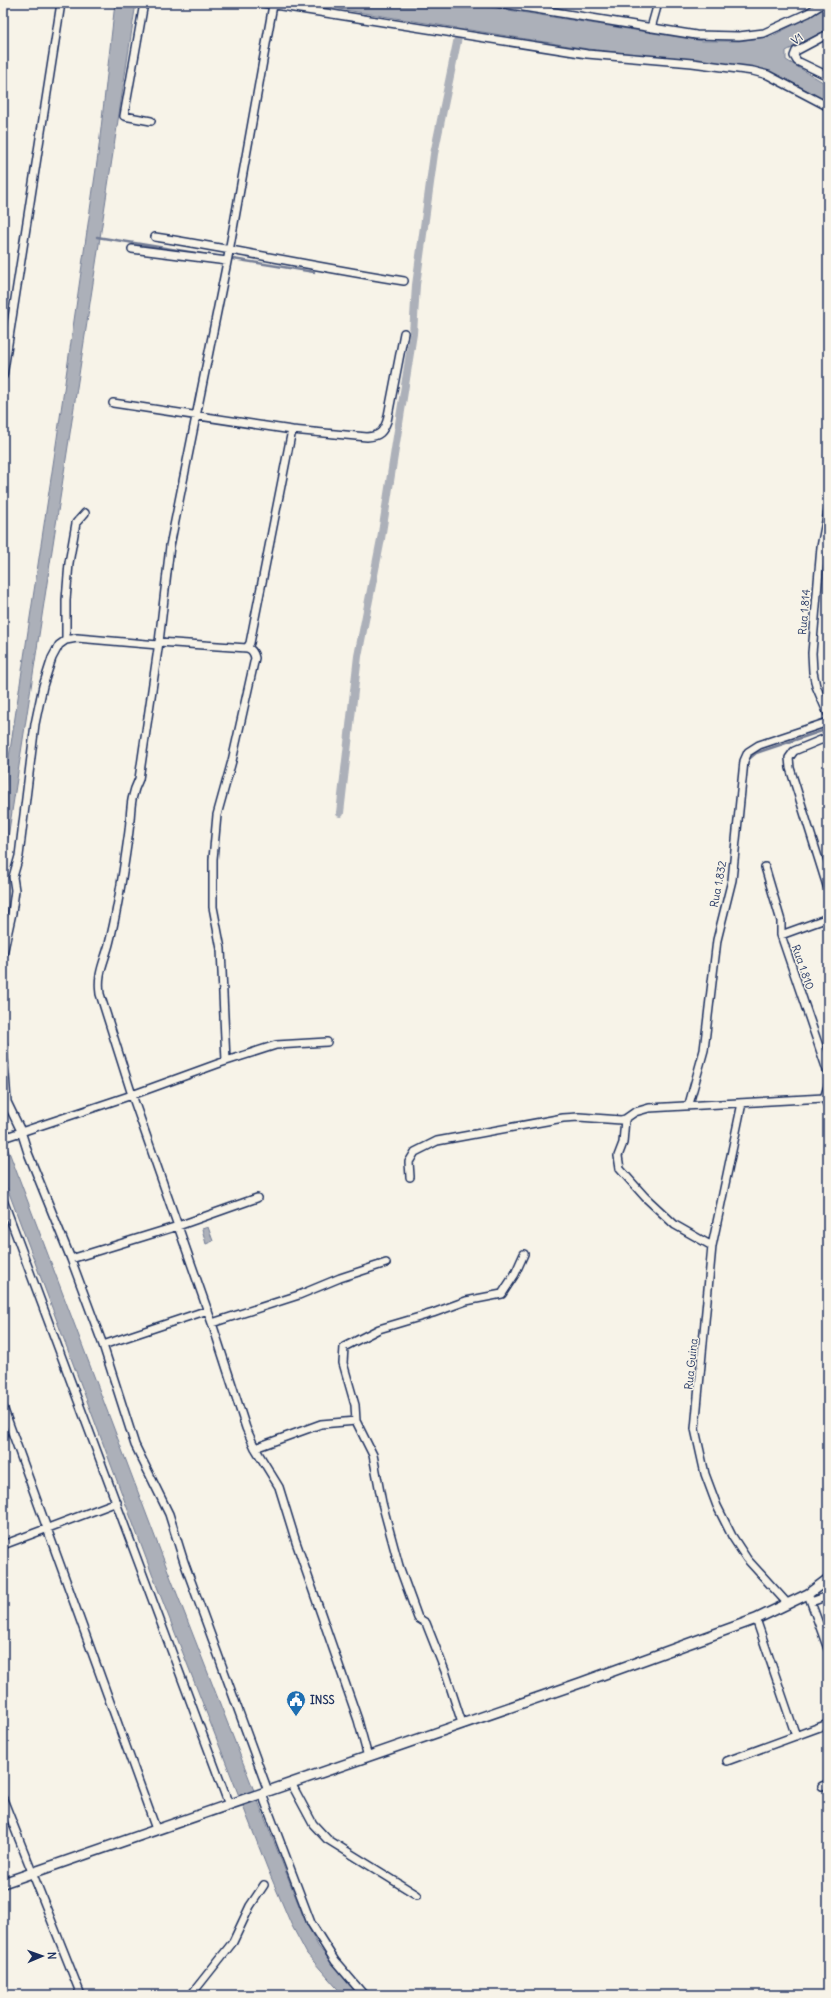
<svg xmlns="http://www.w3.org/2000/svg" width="831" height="1998" font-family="Delius,sans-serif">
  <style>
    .water { fill: #acb0b9; stroke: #727c95 }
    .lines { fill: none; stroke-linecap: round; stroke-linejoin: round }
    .stream { stroke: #727c95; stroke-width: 2.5 }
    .canal { stroke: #acb0b9; stroke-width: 8 }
    .minor-casing { stroke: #1b2f5e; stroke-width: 10 }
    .tertiary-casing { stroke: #1b2f5e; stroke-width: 12 }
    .minor { stroke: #f7f3e8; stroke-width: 7 }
    .tertiary { stroke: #f7f3e8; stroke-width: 9 }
    .labels { text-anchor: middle; stroke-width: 3; stroke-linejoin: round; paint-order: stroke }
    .street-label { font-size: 11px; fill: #1b2f5e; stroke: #f7f3e8 }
    .poi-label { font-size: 11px; font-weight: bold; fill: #1b2f5e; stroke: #f7f3e8; text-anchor: start }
  </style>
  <rect width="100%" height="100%" fill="#f7f3e8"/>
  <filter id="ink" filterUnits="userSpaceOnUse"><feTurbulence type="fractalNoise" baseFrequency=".025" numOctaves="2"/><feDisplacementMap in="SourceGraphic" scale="8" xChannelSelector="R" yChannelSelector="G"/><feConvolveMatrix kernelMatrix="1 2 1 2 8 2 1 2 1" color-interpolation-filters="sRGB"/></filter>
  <g filter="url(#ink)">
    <!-- water -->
    <path class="water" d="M 115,3 L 136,3 L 3,870 L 3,797 L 56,445 L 98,155 Z
      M 302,3 L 464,3 L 703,41 L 739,41 L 772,36 L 828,7 L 828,29 L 786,51 L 786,60 L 828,85 L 828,103 C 803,87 779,74 750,67 L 588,49 Z
      M 3,1136 L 163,1558 L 303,1916 L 318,1946 L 358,1995 L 343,1995 L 307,1954 L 291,1924 L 268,1870 L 152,1574 L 3,1177 Z
      M 208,1227 L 213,1241 L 206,1244 L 202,1229 Z"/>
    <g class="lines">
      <!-- stream -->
      <path class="stream" d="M 97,237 L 314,272
        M 750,758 L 756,753 L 828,729"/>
      <!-- canal -->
      <path class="canal" d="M 340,813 L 358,656 L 381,539 L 413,334 L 416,285 L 434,154 L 462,18"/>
      <defs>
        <path id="minor" d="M 144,3 L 124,116 L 151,121
          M 262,3 L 587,54 L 692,63 L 753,71 L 768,75 L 827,106
          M 499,3 L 696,35 L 739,36 L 764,33 L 808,13 L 824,3
          M 273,5 L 228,257 L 170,546 L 159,642 L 139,779 C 128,801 132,815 128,838 C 123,874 118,909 109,944 C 104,963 97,973 100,994 L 132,1095 L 212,1323 L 246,1428 L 255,1448 L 279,1487 L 296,1542 L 358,1720 L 368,1757
          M 651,28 L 658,3
          M 828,34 L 796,51 L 794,56 L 797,61 L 828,76
          M 155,237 C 238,250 321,268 404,281
          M 132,249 L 227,261
          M 3,376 L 61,3
          M 113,403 L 292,430 L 367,437 C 380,436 383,432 387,421 L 404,333
          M 828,511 L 821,547 L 812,653 L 813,672 L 816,686 L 828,714
          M 66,640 L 66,600 L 69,563 L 76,523 L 85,513
          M 159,642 L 247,648 L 250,643 L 292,430
          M 828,737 L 794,751 L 789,758 L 790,768 L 828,889
          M 765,867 L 781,921 L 781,935 L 828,1073
          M 781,935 L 828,918
          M 3,954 L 12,913 L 15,890 L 13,877 L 19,856 L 35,724 L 43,686 L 52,658 L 59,645 L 66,640 L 77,638 L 158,645
          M 3,1044 L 7,1102 L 21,1131 L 28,1153 L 71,1259 L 103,1345 L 135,1445 L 169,1514 L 184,1562 L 268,1791
          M 226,1061 L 221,949 L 213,907 L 213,859 L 217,815 L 232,761 L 255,658 C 254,653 252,649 247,648
          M 828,1086 L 824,1098 L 828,1106
          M 742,1103 L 712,1246 L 695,1429 L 705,1474 L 717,1506 L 732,1536 L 747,1559 L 788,1604
          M 689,1104 L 704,1050 L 717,940 L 732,880 L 744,761 L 748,752 L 759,745 L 828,722
          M 625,1119 L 623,1143 L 618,1156 L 620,1169 L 645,1197 L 675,1225 L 712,1246
          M 3,1138 L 132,1095 L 220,1063 L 276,1045 L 327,1042
          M 410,1177 L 409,1162 L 415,1152 L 437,1141 L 563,1118 L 579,1117 L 621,1120 L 625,1119 L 635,1112 L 649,1108 L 824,1098
          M 3,1200 L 229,1805
          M 71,1259 L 178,1226 L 257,1198
          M 212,1323 L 299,1295 L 340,1278 L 386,1263
          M 103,1345 L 208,1310
          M 3,1407 L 156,1829
          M 255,1448 L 321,1424 L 356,1421
          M 3,1545 L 117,1502
          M 808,1594 L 828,1649
          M 811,1602 L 828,1596
          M 756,1619 L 796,1736
          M 462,1723 L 445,1671 L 426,1623 L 418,1618 L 399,1566 L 382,1503 L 373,1455 L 356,1421 L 355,1405 L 343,1363 L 344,1347 L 379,1329 L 433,1313 L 466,1301 L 502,1294 L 515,1274 L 524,1254
          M 727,1761 L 828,1724
          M 291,1783 L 313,1824 L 327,1839 L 417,1895
          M 822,1786 L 828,1784
          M 262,1794 L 311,1923 L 335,1961 L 364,1995
          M 3,1799 L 81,1995
          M 191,1995 L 233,1942 L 250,1906 L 264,1885"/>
        <path id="tertiary" d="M 3,1883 L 580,1683 L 756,1619 L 808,1594 L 828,1579"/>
      </defs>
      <!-- minor casing -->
      <use href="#minor" class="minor-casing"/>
      <!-- tertiary casing -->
      <use href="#tertiary" class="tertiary-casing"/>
      <!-- minor -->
      <use href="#minor" class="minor"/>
      <!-- tertiary -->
      <use href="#tertiary" class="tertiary"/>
    </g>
  </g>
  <!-- icons -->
  <defs>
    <symbol id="civic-pin" viewBox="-11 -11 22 30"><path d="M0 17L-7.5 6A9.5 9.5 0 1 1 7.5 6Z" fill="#1f6fb2" stroke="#f7f3e8"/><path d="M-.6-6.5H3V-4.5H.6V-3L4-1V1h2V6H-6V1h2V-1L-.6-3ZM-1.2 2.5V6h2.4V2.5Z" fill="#fff"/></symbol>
  </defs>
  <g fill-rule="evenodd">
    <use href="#civic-pin" x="285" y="1689" width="22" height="30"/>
  </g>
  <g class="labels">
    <!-- street labels -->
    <g class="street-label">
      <text transform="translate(797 39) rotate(-35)" y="4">V1</text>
      <text transform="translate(804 612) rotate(-85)" y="4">Rua 1.814</text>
      <text transform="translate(718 884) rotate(-79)" y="4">Rua 1.832</text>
      <text transform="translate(803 967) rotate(71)" y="4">Rua 1.810</text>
      <text transform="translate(691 1364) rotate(-84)" y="4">Rua Guina</text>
    </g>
    <!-- poi labels -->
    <g class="poi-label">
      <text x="310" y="1704">INSS</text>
    </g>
  </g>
  <!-- margin -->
  <rect width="831" height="1998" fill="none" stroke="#f7f3e8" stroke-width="16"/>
  <rect x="8" y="8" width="815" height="1982" fill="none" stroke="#1b2f5e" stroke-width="1.5" filter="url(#ink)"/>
  <!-- north arrow -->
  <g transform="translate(42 1956) rotate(88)" stroke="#f7f3e8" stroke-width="3" paint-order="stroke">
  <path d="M0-3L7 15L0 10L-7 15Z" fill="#1b2f5e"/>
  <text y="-6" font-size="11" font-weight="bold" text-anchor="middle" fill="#1b2f5e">N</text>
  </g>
</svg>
